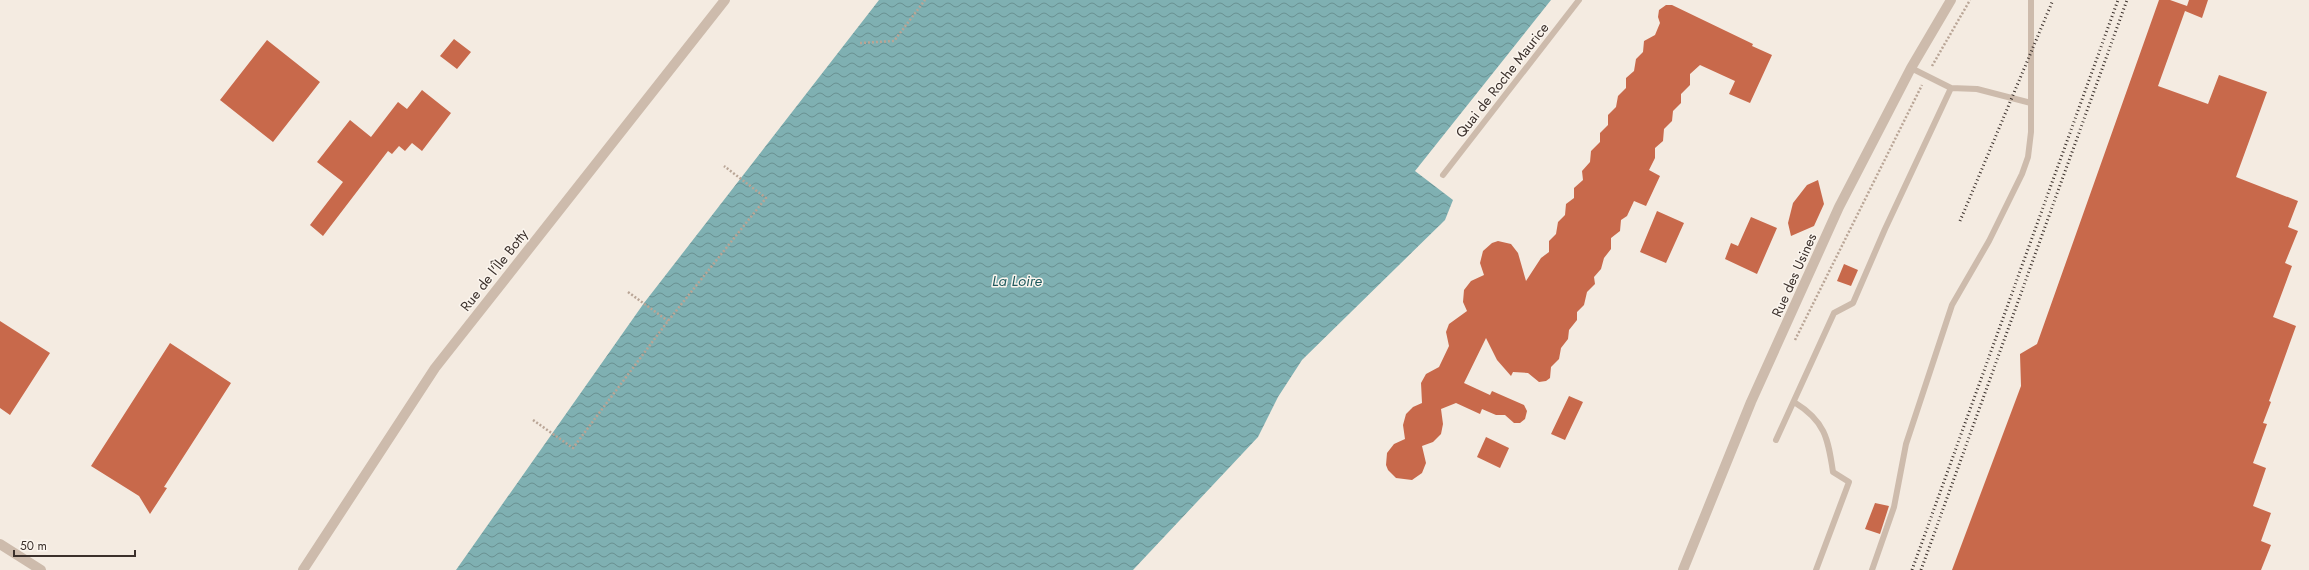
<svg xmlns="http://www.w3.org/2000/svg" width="2309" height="570" font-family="Jost,sans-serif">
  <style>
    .water { fill: url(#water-waves) }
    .building { fill: #c8694b }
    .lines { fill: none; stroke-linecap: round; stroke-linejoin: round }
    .path { stroke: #b9a596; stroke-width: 2.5; stroke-dasharray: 2 2; stroke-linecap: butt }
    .lane { stroke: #cdbbac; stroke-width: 6 }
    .street { stroke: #cdbbac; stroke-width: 10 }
    .rail { stroke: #3b302b; stroke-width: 3; stroke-dasharray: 1 3; stroke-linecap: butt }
    .labels { text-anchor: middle; stroke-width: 3; stroke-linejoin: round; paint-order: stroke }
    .street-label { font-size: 14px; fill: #3b302b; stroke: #fbf5ee }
    .water-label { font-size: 15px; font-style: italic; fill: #1f5a5e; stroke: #fbf5ee }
  </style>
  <defs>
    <pattern id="water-waves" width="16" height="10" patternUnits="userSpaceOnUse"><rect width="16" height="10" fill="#7fb0b2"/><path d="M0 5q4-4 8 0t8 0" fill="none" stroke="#699091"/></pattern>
  </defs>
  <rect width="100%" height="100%" fill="#f4ebe1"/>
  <!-- water -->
  <path class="water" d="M 879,0 L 1551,0 L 1415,171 L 1453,200 L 1445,220 L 1302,360 L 1278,397 L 1258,437 L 1133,570 L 456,570 L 644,303 Z"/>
  <!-- building -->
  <path class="building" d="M 2159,0 L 2170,0 L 2187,6 L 2189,0 L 2208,0 L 2202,18 L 2185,11 L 2158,86 L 2208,104 L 2219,75 L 2267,92 L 2236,177 L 2298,201 L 2288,227 L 2298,231 L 2285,263 L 2292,266 L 2273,317 L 2296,326 L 2269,401 L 2271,402 L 2263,423 L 2267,424 L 2253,463 L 2266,468 L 2253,506 L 2271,513 L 2261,541 L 2271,545 L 2261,570 L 1952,570 L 2021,386 L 2020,354 L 2037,344 Z
    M 1666,5 L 1672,5 L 1753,44 L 1752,46 L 1772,55 L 1750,103 L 1729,94 L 1735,81 L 1700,65 L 1690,74 L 1690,85 L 1681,94 L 1681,103 L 1673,111 L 1672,121 L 1664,129 L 1663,141 L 1655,148 L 1655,158 L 1649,170 L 1660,176 L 1646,206 L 1634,201 L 1627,216 L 1621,220 L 1620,231 L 1611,238 L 1611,249 L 1604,258 L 1601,269 L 1594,277 L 1595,284 L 1587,292 L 1584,305 L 1577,312 L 1577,320 L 1569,330 L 1568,339 L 1561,348 L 1559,359 L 1551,367 L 1550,378 L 1546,381 L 1539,382 L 1528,373 L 1513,372 L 1511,376 L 1497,360 L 1486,338 L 1464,383 L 1490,395 L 1492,391 L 1524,405 L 1527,411 L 1525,419 L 1520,423 L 1514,423 L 1505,415 L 1496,415 L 1482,409 L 1480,414 L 1456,403 L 1441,409 L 1443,424 L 1441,434 L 1433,442 L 1422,446 L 1426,463 L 1422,473 L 1412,480 L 1396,478 L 1388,470 L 1386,465 L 1387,453 L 1394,444 L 1405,439 L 1403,425 L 1406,414 L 1413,407 L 1422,403 L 1421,383 L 1426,374 L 1439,367 L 1449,346 L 1446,332 L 1449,324 L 1467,311 L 1463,302 L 1464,290 L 1471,281 L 1484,275 L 1480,263 L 1483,251 L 1492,243 L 1498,241 L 1511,244 L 1518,253 L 1526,281 L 1541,258 L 1549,252 L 1549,241 L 1556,234 L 1558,222 L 1565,215 L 1566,204 L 1574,198 L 1574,188 L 1583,180 L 1582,171 L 1590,162 L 1591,151 L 1600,142 L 1600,133 L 1608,125 L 1608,115 L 1616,107 L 1618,96 L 1626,88 L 1626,78 L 1634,71 L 1636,59 L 1643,52 L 1644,41 L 1655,35 L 1660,23 L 1658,17 L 1659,10 Z
    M 454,39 L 471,52 L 457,69 L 440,56 Z
    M 267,40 L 320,82 L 273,142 L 220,100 Z
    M 422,90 L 451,113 L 422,151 L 412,143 L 405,151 L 399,146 L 392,154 L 388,151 L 323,236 L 310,225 L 343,182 L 317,162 L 350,120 L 371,137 L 398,102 L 407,109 Z
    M 1818,180 L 1824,204 L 1814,226 L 1791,236 L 1788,223 L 1793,203 L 1807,185 Z
    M 1657,211 L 1684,223 L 1666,263 L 1640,252 Z
    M 1751,217 L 1777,228 L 1757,274 L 1725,259 L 1731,243 L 1738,246 Z
    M 1844,264 L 1858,270 L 1851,286 L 1837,281 Z
    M 0,321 L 50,353 L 10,415 L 0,408 Z
    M 170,343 L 231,383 L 164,487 L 167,488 L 150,514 L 139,496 L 91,466 Z
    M 1569,396 L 1583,402 L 1565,440 L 1551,434 Z
    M 1486,437 L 1509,448 L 1500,468 L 1477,457 Z
    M 1875,503 L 1889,506 L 1880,534 L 1865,529 Z"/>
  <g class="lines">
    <!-- path -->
    <path class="path" d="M 860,43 L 894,41 L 925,0
      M 1932,66 L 1970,0
      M 628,292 L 668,321
      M 1795,340 L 1922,85
      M 533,420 L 573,448 L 668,321 L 766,198 L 724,166"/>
    <!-- lane -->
    <path class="lane" d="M 1911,68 L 1951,88 L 1977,89 L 2031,103
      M 1443,175 L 1579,0
      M 1794,402 C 1825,421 1828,438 1833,472 L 1849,482 L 1816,570
      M 1776,440 L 1834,313 L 1853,303 L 1885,229 L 1951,88
      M 1872,570 L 1894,507 L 1906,444 L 1952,305 L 1989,241 L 2022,174 L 2028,157 L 2031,132 L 2031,0"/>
    <!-- street -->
    <path class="street" d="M 0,544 L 41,570
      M 303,570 L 435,368 L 725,0
      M 1683,570 L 1751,402 L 1839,207 L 1911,68 L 1951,0"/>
    <!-- rail -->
    <path class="rail" d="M 1960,221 L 2053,0
      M 1912,570 L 2118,0
      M 1921,570 L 2127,0"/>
  </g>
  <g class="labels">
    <!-- street labels -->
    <g class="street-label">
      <text transform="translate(1502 80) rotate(-52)" y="5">Quai de Roche Maurice</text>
      <text transform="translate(494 270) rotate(-52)" y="5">Rue de l'Île Botty</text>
      <text transform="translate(1794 275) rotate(-66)" y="5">Rue des Usines</text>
    </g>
    <!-- water labels -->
    <g class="water-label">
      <text x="1017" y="286">La Loire</text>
    </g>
  </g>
  <!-- scale -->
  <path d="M14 550v6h121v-6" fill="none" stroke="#3b302b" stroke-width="2"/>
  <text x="20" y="550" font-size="12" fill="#3b302b" stroke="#fbf5ee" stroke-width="3" paint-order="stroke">50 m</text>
</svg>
